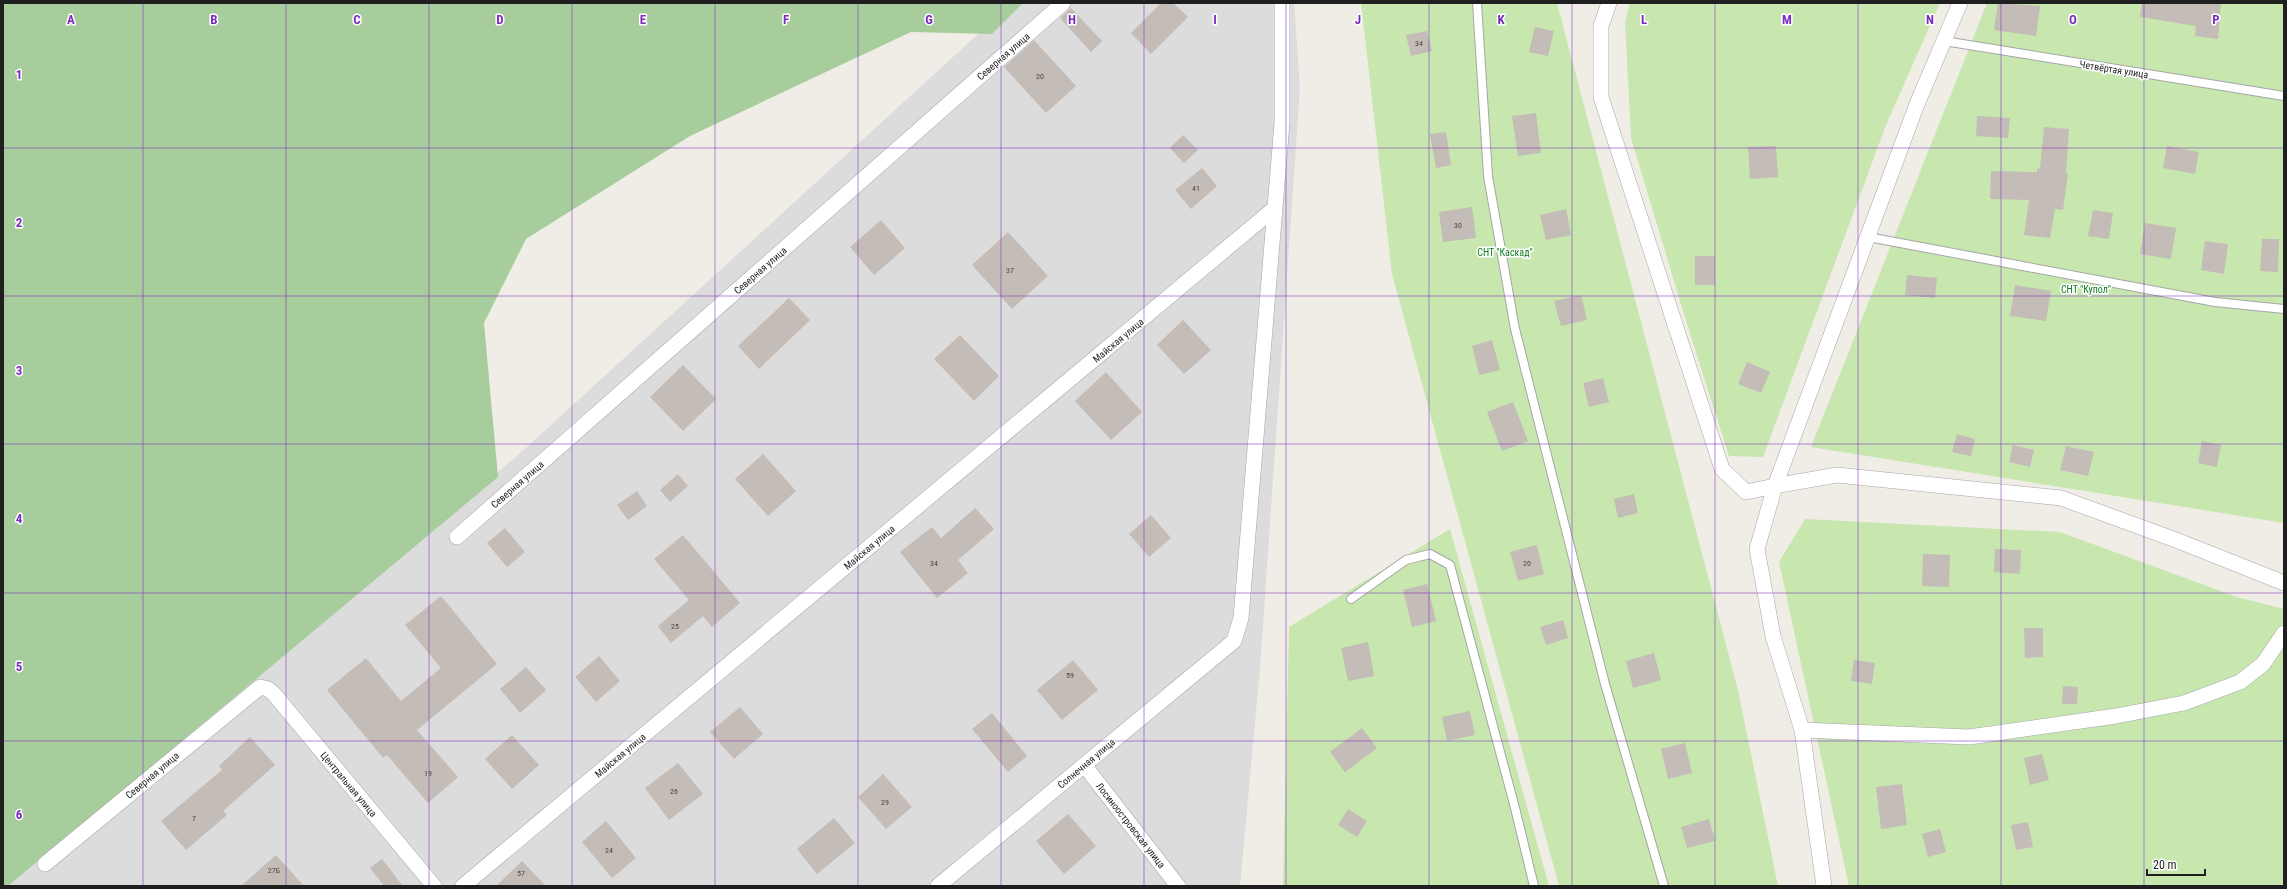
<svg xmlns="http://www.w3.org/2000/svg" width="2287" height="889" font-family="'Roboto Condensed',sans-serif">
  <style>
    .residential { fill: #dddcdc }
    .grass { fill: #c7e7af }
    .forest { fill: #a8cd9d }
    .building { fill: #c4bcb6 }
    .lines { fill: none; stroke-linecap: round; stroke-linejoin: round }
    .service-casing { stroke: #a6a6a6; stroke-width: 10 }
    .minor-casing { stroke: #a6a6a6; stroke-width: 16 }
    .service { stroke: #fff; stroke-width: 8 }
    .minor { stroke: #fff; stroke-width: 15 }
    .grid { fill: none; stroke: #7b2cbf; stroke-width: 1; stroke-opacity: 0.55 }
    .labels { text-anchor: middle; stroke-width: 3; stroke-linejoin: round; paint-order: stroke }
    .number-label { font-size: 8px; fill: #484645 }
    .street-label { font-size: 10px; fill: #1f1f1f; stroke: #fff }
    .park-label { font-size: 10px; fill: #117a20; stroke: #fff }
    .grid-label { font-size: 13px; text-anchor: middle; font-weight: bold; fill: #7b2cbf; stroke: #fff; stroke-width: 3; stroke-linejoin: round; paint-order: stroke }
  </style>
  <rect width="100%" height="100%" fill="#f0ede6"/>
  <!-- residential -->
  <path class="residential" d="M 1012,3 L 1294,3 L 1300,88 L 1260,669 L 1240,886 L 8,886 L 516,457 Z"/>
  <!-- grass -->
  <path class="grass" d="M 1361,3 L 1557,3 L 1738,690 L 1778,886 L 1559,886 L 1392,274 Z
    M 1630,3 L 1940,3 L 1886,125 L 1763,457 L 1729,456 L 1686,321 L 1631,138 L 1625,21 Z
    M 1987,3 L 2284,3 L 2284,523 L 1811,447 Z
    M 1805,519 L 2060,532 L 2237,597 L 2284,609 L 2284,886 L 1849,886 L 1779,562 Z
    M 1450,529 L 1549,886 L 1283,886 L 1289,627 Z"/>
  <!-- forest -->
  <path class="forest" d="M 3,3 L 1023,3 L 992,34 L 911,32 L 690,136 L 526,239 L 484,323 L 498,477 L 8,886 L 3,886 Z"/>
  <!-- building -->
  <path class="building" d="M 1161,3 L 1173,3 L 1188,17 L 1151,54 L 1131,33 Z
    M 1998,3 L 2040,6 L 2036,36 L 1994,30 Z
    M 2142,3 L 2221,3 L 2218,39 L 2195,36 L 2196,26 L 2140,17 Z
    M 1071,8 L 1102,41 L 1091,52 L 1060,18 Z
    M 1535,27 L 1554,31 L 1548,56 L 1529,52 Z
    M 1427,31 L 1432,51 L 1411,56 L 1406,35 Z
    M 1034,40 L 1076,86 L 1046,113 L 1004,67 Z
    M 1536,113 L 1541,153 L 1518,156 L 1512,116 Z
    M 1977,116 L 2010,118 L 2008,138 L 1976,136 Z
    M 2044,127 L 2069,129 L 2066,173 L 2068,173 L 2063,210 L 2055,209 L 2050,238 L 2024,235 L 2029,200 L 1990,199 L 1991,171 L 2037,172 L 2037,168 L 2040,169 Z
    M 1446,132 L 1451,165 L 1436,168 L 1430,134 Z
    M 1183,135 L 1198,150 L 1184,163 L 1170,148 Z
    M 1776,146 L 1778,177 L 1750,179 L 1748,147 Z
    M 2167,146 L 2199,152 L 2195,174 L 2163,168 Z
    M 1202,168 L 1217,186 L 1191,209 L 1175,190 Z
    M 1472,207 L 1476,238 L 1443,242 L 1439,212 Z
    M 1566,209 L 1571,235 L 1546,240 L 1540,215 Z
    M 2093,210 L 2113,213 L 2109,239 L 2088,236 Z
    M 881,220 L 905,248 L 874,275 L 850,247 Z
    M 2145,223 L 2176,228 L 2171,259 L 2140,254 Z
    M 1008,232 L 1048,276 L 1012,309 L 972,265 Z
    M 2262,239 L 2279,239 L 2278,272 L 2260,271 Z
    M 2205,241 L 2228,244 L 2224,274 L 2201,270 Z
    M 1695,256 L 1715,256 L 1715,285 L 1695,285 Z
    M 1907,275 L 1937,278 L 1935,298 L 1905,295 Z
    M 2015,285 L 2051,291 L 2046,321 L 2010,316 Z
    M 1581,295 L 1587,320 L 1561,326 L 1554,301 Z
    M 789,298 L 810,320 L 759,369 L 738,346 Z
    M 1183,320 L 1211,350 L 1184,374 L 1157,345 Z
    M 960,335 L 999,376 L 974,401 L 934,359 Z
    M 1492,340 L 1500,370 L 1479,375 L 1472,346 Z
    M 1747,362 L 1770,372 L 1761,393 L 1738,384 Z
    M 683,365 L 716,399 L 683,431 L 650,397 Z
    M 1106,372 L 1142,412 L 1111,440 L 1075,401 Z
    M 1603,378 L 1609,402 L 1589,407 L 1583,383 Z
    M 1513,402 L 1528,441 L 1502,451 L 1487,412 Z
    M 1957,434 L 1975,439 L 1971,456 L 1952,452 Z
    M 2202,441 L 2221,445 L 2217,467 L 2198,463 Z
    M 2013,445 L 2034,450 L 2030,467 L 2009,462 Z
    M 2066,446 L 2094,452 L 2088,476 L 2060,470 Z
    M 763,454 L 796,491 L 768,516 L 735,479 Z
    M 678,474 L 688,486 L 670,502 L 660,490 Z
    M 637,491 L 647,506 L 628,520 L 617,505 Z
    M 1634,494 L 1638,513 L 1618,518 L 1614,499 Z
    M 975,508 L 994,529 L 958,560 L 968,573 L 937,598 L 900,552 L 932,527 L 941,538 Z
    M 1151,515 L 1171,538 L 1149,557 L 1129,534 Z
    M 505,528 L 525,552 L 507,567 L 487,543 Z
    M 683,535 L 740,603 L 712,627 L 703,616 L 671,643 L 658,626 L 689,600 L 654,559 Z
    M 1537,545 L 1544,574 L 1518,581 L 1510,552 Z
    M 1995,549 L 2021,550 L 2020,574 L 1994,572 Z
    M 1923,554 L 1950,555 L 1949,587 L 1922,586 Z
    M 1427,584 L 1436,621 L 1412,627 L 1403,590 Z
    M 441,596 L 497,664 L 417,730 L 458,777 L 428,803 L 387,755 L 383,758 L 327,690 L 366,658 L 401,701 L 441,668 L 405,625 Z
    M 1563,620 L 1568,638 L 1546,645 L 1540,627 Z
    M 2024,628 L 2043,628 L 2043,657 L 2025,658 Z
    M 1368,642 L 1374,676 L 1348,681 L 1341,648 Z
    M 1654,653 L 1661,680 L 1633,688 L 1626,661 Z
    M 599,656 L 620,681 L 596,702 L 575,677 Z
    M 1073,660 L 1098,690 L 1062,720 L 1037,690 Z
    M 1854,660 L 1875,663 L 1872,684 L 1851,681 Z
    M 526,667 L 546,690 L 520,713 L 500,689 Z
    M 2063,686 L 2078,687 L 2077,704 L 2062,704 Z
    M 740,707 L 763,734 L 734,759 L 710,732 Z
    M 1470,711 L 1475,735 L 1447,741 L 1442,717 Z
    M 992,713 L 1027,756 L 1008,772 L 972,729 Z
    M 1362,728 L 1377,748 L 1345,772 L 1330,752 Z
    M 512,735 L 539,765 L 512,789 L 485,759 Z
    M 250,737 L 275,765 L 223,811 L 227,815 L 186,850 L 161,821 L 222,770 L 219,766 Z
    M 1685,743 L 1692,773 L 1668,779 L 1661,749 Z
    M 2042,754 L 2049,780 L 2030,785 L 2024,758 Z
    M 678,763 L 703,794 L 669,820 L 645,788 Z
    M 883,774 L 912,807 L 886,829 L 858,797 Z
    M 1902,784 L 1907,825 L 1881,829 L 1876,787 Z
    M 1348,809 L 1367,821 L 1357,837 L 1338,825 Z
    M 1068,814 L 1096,846 L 1064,874 L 1036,841 Z
    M 834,818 L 855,843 L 817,874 L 797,849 Z
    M 1709,819 L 1715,841 L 1687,848 L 1681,827 Z
    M 606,821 L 636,858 L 612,878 L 582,842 Z
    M 2028,822 L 2033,847 L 2016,850 L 2011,825 Z
    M 1940,829 L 1946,852 L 1928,857 L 1922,834 Z
    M 276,855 L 304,886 L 241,886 Z
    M 382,859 L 403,886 L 384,886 L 370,868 Z
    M 522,861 L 546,886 L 496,886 Z"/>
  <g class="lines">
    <defs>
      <path id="service" d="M 1477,3 L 1488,176 L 1515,329 L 1605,684 L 1664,886
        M 1944,41 L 2284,96
        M 1868,237 L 2215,302 L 2284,309
        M 1351,599 L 1406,560 L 1430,554 L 1450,565 L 1515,808 L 1534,886"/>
      <path id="minor" d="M 1609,3 L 1601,26 L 1601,97 L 1722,469 L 1746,492 L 1775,486 L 1757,549 L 1773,636 L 1802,730 L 1824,886
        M 1775,486 L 1837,475 L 2061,498 L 2176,540 L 2284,583
        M 1775,486 L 1917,104 L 1960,3
        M 457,537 L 1063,3
        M 1802,730 L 1969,737 L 2116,716 L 2184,703 L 2240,682 L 2263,664 L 2284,633
        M 1084,765 L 1178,886
        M 45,864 L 260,687 L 268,689 L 274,694 L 434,886
        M 463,886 L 1275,208
        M 938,886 L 1234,641 L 1241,618 L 1282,123 L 1282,3"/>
    </defs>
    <!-- service casing -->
    <use href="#service" class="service-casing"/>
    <!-- minor casing -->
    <use href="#minor" class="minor-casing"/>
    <!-- service -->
    <use href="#service" class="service"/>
    <!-- minor -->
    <use href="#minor" class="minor"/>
  </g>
  <!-- grid -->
  <path class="grid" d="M 143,3 L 143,886M 286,3 L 286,886M 429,3 L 429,886M 572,3 L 572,886M 715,3 L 715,886M 858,3 L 858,886M 1001,3 L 1001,886M 1144,3 L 1144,886M 1286,3 L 1286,886M 1429,3 L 1429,886M 1572,3 L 1572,886M 1715,3 L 1715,886M 1858,3 L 1858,886M 2001,3 L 2001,886M 2144,3 L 2144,886M 3,148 L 2284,148M 3,296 L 2284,296M 3,444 L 2284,444M 3,593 L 2284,593M 3,741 L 2284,741"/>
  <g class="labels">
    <!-- number labels -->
    <g class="number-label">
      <text x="1419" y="46">34</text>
      <text x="1040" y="79">20</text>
      <text x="1196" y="191">41</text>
      <text x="1458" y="228">30</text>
      <text x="1010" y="273">37</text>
      <text x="934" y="566">34</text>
      <text x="1527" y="566">20</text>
      <text x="675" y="629">25</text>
      <text x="1070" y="678">59</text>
      <text x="428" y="776">19</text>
      <text x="674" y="794">26</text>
      <text x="885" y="805">29</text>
      <text x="194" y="821">7</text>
      <text x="609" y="853">24</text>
      <text x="274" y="873">27Б</text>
      <text x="521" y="876">57</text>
    </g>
    <!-- street labels -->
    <g class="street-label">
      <text transform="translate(1003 56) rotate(-41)" y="4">Северная улица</text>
      <text transform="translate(2114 69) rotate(9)" y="4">Четвёртая улица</text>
      <text transform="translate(760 270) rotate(-41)" y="4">Северная улица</text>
      <text transform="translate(1118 340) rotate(-40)" y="4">Майская улица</text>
      <text transform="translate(517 484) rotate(-41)" y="4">Северная улица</text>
      <text transform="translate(869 547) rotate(-40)" y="4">Майская улица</text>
      <text transform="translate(620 755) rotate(-40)" y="4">Майская улица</text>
      <text transform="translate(1086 763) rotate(-40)" y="4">Солнечная улица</text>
      <text transform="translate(152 775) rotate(-40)" y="4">Северная улица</text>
      <text transform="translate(349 784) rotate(50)" y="4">Центральная улица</text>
      <text transform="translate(1131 825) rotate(52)" y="4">Лосиноостровская улица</text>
    </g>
    <!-- park labels -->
    <g class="park-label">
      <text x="1505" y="256">СНТ "Каскад"</text>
      <text x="2086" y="293">СНТ "Купол"</text>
    </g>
  </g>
  <g class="grid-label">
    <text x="71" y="24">A</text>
    <text x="214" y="24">B</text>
    <text x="357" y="24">C</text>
    <text x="500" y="24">D</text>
    <text x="643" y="24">E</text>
    <text x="786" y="24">F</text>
    <text x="929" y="24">G</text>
    <text x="1072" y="24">H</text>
    <text x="1215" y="24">I</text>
    <text x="1358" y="24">J</text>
    <text x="1501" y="24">K</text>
    <text x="1644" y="24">L</text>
    <text x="1787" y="24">M</text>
    <text x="1930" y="24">N</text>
    <text x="2073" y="24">O</text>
    <text x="2216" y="24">P</text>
    <text x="19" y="79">1</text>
    <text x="19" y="227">2</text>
    <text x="19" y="375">3</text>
    <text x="19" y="523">4</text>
    <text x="19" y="671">5</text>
    <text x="19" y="819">6</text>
  </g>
  <!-- border -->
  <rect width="2287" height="889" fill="none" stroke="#1f1f1f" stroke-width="8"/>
  <!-- scale -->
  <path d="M2147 869v6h58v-6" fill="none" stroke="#1f1f1f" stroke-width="2"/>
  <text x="2153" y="869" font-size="12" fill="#1f1f1f" stroke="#ffffff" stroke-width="3" paint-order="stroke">20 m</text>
</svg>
